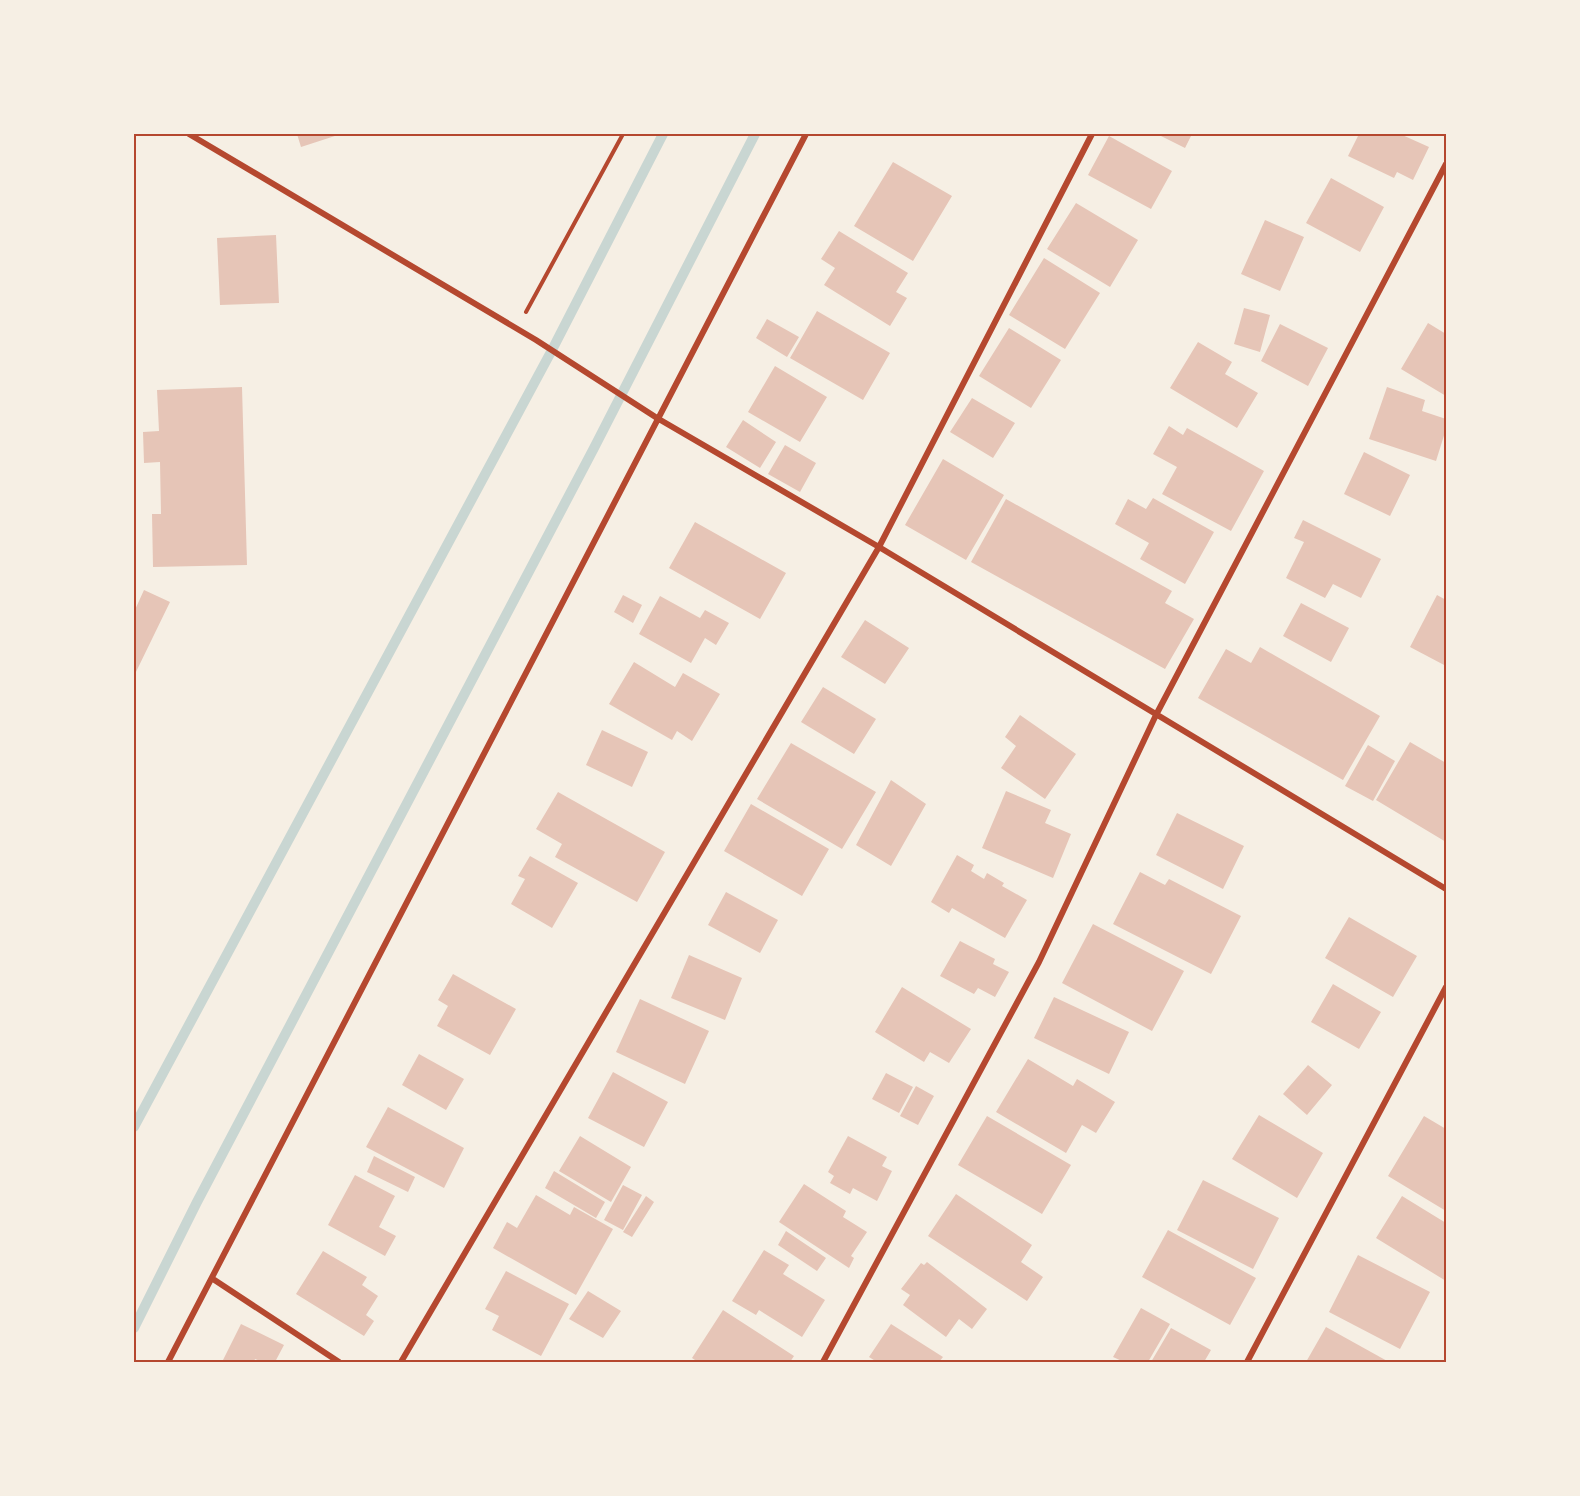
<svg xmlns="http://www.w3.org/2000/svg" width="1580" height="1496" font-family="Overpass,sans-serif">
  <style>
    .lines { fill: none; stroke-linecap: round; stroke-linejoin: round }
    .stream { stroke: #c9d6d2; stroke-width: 10 }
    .building { fill: #e6c5b7 }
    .path { stroke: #b5482f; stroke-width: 4 }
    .minor { stroke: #b5482f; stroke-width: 6 }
    .neatline { fill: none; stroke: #b5482f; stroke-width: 2 }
  </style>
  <rect width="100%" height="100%" fill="#f6efe4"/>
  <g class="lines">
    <!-- stream -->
    <path class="stream" d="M 134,1127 L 552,350 L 663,134
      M 134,1328 L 197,1202 L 594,448 L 755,134"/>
  </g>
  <!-- building -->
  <path class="building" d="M 297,134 L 341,134 L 301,147 Z
    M 1157,134 L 1192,134 L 1185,148 Z
    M 1359,134 L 1400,134 L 1429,147 L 1413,180 L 1397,172 L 1394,178 L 1348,156 Z
    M 1109,136 L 1172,171 L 1151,209 L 1088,175 Z
    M 893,162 L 952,196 L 913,261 L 854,226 Z
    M 1331,178 L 1384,207 L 1360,252 L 1306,223 Z
    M 1076,203 L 1138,240 L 1110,287 L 1047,249 Z
    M 1265,220 L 1304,237 L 1280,291 L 1241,274 Z
    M 839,231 L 908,273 L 896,292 L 907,298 L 890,326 L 824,285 L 835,268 L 821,259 Z
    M 276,235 L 279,303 L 220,305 L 217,238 Z
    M 1044,258 L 1100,293 L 1065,349 L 1009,315 Z
    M 1244,308 L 1270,315 L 1260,352 L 1234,344 Z
    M 817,311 L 890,353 L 863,400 L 790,358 Z
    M 767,319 L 799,337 L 787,357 L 756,338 Z
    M 1428,323 L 1446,334 L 1446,396 L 1401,369 Z
    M 1280,324 L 1328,348 L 1308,386 L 1261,361 Z
    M 1009,328 L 1061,360 L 1031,408 L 979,376 Z
    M 1198,342 L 1232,362 L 1225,374 L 1258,393 L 1237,428 L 1170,388 Z
    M 775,366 L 827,397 L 800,442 L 748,412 Z
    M 242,387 L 247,565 L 153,567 L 152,514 L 161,514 L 160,462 L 144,463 L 143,432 L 159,431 L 157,390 Z
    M 1387,387 L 1425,400 L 1422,411 L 1446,419 L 1446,429 L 1436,461 L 1369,439 Z
    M 972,398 L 1015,423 L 993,458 L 950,432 Z
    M 743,420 L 776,442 L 760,468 L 726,447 Z
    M 1169,426 L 1183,435 L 1187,428 L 1264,471 L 1231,531 L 1162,494 L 1177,467 L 1153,454 Z
    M 785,445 L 816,463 L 800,492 L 768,474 Z
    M 1364,452 L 1410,475 L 1390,516 L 1344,494 Z
    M 943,459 L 1004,495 L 966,560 L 905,525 Z
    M 1153,498 L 1214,532 L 1185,584 L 1140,559 L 1149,543 L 1115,524 L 1128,499 L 1146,509 Z
    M 1006,499 L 1172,591 L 1165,603 L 1194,619 L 1165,669 L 971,562 Z
    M 1303,520 L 1381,559 L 1361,598 L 1333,584 L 1325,598 L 1286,578 L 1304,542 L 1294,538 Z
    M 695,522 L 786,573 L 760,619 L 669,568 Z
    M 144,590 L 170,602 L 134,676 L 134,612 Z
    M 623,595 L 642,605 L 633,623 L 614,612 Z
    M 1437,595 L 1446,600 L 1446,666 L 1410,647 Z
    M 660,596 L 700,618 L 705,610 L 729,623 L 716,645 L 705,638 L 691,663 L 639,634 Z
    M 1301,603 L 1349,628 L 1331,662 L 1283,636 Z
    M 865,620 L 909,648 L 885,684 L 841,657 Z
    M 1260,647 L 1380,716 L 1343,780 L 1198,698 L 1226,649 L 1251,663 Z
    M 634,662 L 675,687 L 683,673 L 720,694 L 692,741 L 677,731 L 672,740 L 609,704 Z
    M 823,687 L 876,719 L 854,754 L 801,722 Z
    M 1020,715 L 1076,754 L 1045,799 L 1001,768 L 1016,746 L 1005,737 Z
    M 602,730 L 648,752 L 632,787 L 586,765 Z
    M 1410,742 L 1446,763 L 1446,842 L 1376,800 Z
    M 791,743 L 876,792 L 842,849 L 757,799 Z
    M 1368,745 L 1395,761 L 1373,801 L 1345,786 Z
    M 891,780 L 926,804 L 891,866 L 856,845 Z
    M 1006,791 L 1051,810 L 1045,823 L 1071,834 L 1053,878 L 982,848 Z
    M 558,792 L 665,852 L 637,902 L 555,857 L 562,844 L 536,829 Z
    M 751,804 L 829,849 L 802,896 L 724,851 Z
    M 1177,813 L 1244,846 L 1223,889 L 1156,855 Z
    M 957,855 L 974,865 L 971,871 L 984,879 L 987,873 L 1004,883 L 1002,886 L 1027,900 L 1005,938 L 952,908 L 949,913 L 931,902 Z
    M 530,856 L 578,883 L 552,928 L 511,904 L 525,879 L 518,876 Z
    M 1140,872 L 1165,885 L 1169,879 L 1241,916 L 1211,974 L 1113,924 Z
    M 726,892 L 778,920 L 760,953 L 708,925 Z
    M 1349,917 L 1417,956 L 1393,997 L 1325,958 Z
    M 1093,924 L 1184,971 L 1152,1031 L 1062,983 Z
    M 960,941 L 995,959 L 993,964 L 1009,972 L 995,997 L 978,988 L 974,994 L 940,976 Z
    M 689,955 L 742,978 L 725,1020 L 671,998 Z
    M 453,974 L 516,1009 L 490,1055 L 437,1026 L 448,1006 L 438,1000 Z
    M 1333,984 L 1381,1012 L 1359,1049 L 1311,1022 Z
    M 902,987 L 971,1029 L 949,1063 L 930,1052 L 924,1062 L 875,1032 Z
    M 1054,997 L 1129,1032 L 1109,1074 L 1034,1038 Z
    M 640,999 L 709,1031 L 685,1084 L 616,1052 Z
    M 419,1054 L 464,1079 L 446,1110 L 402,1085 Z
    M 1028,1059 L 1073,1086 L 1077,1079 L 1115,1102 L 1096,1133 L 1082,1125 L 1066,1153 L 996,1112 Z
    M 1308,1065 L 1332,1085 L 1307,1115 L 1283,1094 Z
    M 613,1072 L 668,1102 L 644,1147 L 588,1118 Z
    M 886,1073 L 913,1087 L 899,1113 L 872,1099 Z
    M 916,1086 L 934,1096 L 918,1125 L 900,1116 Z
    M 388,1107 L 464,1148 L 444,1188 L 366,1147 Z
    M 1259,1115 L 1323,1153 L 1297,1198 L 1232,1159 Z
    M 987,1116 L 1071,1165 L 1042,1214 L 958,1165 Z
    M 1424,1116 L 1446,1129 L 1446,1211 L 1388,1176 Z
    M 580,1136 L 631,1167 L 611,1202 L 559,1171 Z
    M 848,1136 L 887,1157 L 882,1166 L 892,1171 L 877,1201 L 853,1188 L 850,1194 L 830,1183 L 834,1176 L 828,1172 Z
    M 374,1156 L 415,1177 L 408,1192 L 367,1172 Z
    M 554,1171 L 605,1202 L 596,1218 L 545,1188 Z
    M 355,1175 L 395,1196 L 379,1227 L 396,1236 L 385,1256 L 328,1225 Z
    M 1203,1180 L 1279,1218 L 1253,1269 L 1177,1230 Z
    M 804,1184 L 846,1211 L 843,1217 L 867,1232 L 851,1256 L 854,1258 L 849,1268 L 779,1222 Z
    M 623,1185 L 642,1195 L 623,1230 L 604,1220 Z
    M 956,1194 L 1032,1245 L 1021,1262 L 1043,1277 L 1027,1301 L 928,1236 Z
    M 536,1195 L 570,1215 L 574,1207 L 613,1229 L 576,1295 L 493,1248 L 507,1222 L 517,1228 Z
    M 646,1196 L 654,1202 L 632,1237 L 623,1232 Z
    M 1402,1196 L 1446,1223 L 1446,1281 L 1376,1238 Z
    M 1168,1230 L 1256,1278 L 1230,1325 L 1142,1277 Z
    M 786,1231 L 826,1258 L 817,1271 L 778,1245 Z
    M 764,1250 L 789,1265 L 783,1274 L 825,1300 L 802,1337 L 759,1310 L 756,1315 L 732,1301 Z
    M 323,1251 L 367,1277 L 362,1285 L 378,1296 L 366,1315 L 374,1321 L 364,1336 L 296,1294 Z
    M 1358,1255 L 1430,1292 L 1400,1349 L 1329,1312 Z
    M 927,1262 L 987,1309 L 972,1329 L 959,1319 L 946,1337 L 903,1305 L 910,1295 L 901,1289 L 921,1263 L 924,1265 Z
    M 506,1271 L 569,1304 L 541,1356 L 492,1330 L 499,1316 L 485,1309 Z
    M 588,1291 L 621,1311 L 603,1338 L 569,1319 Z
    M 1141,1308 L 1170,1324 L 1148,1362 L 1124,1362 L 1113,1357 Z
    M 723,1310 L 794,1356 L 790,1362 L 698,1362 L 692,1358 Z
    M 241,1324 L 284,1345 L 275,1362 L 263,1362 L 255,1359 L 254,1362 L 222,1362 Z
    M 891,1324 L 943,1357 L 939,1362 L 877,1362 L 869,1357 Z
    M 1326,1327 L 1389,1362 L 1306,1362 Z
    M 1171,1328 L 1211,1350 L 1204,1362 L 1151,1362 Z"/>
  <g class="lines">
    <!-- path -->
    <path class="path" d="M 526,312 L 623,134"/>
    <!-- minor -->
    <path class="minor" d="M 189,134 L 536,340 L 657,418 L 879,547 L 1446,889
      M 213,1279 L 339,1362
      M 168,1362 L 806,134
      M 401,1362 L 879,547 L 1092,134
      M 823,1362 L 1039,962 L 1156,715 L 1446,164
      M 1247,1362 L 1446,987"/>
  </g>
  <!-- border -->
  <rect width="1580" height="1496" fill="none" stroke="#f6efe4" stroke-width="270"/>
  <rect x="135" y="135" width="1310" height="1226" class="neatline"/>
</svg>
